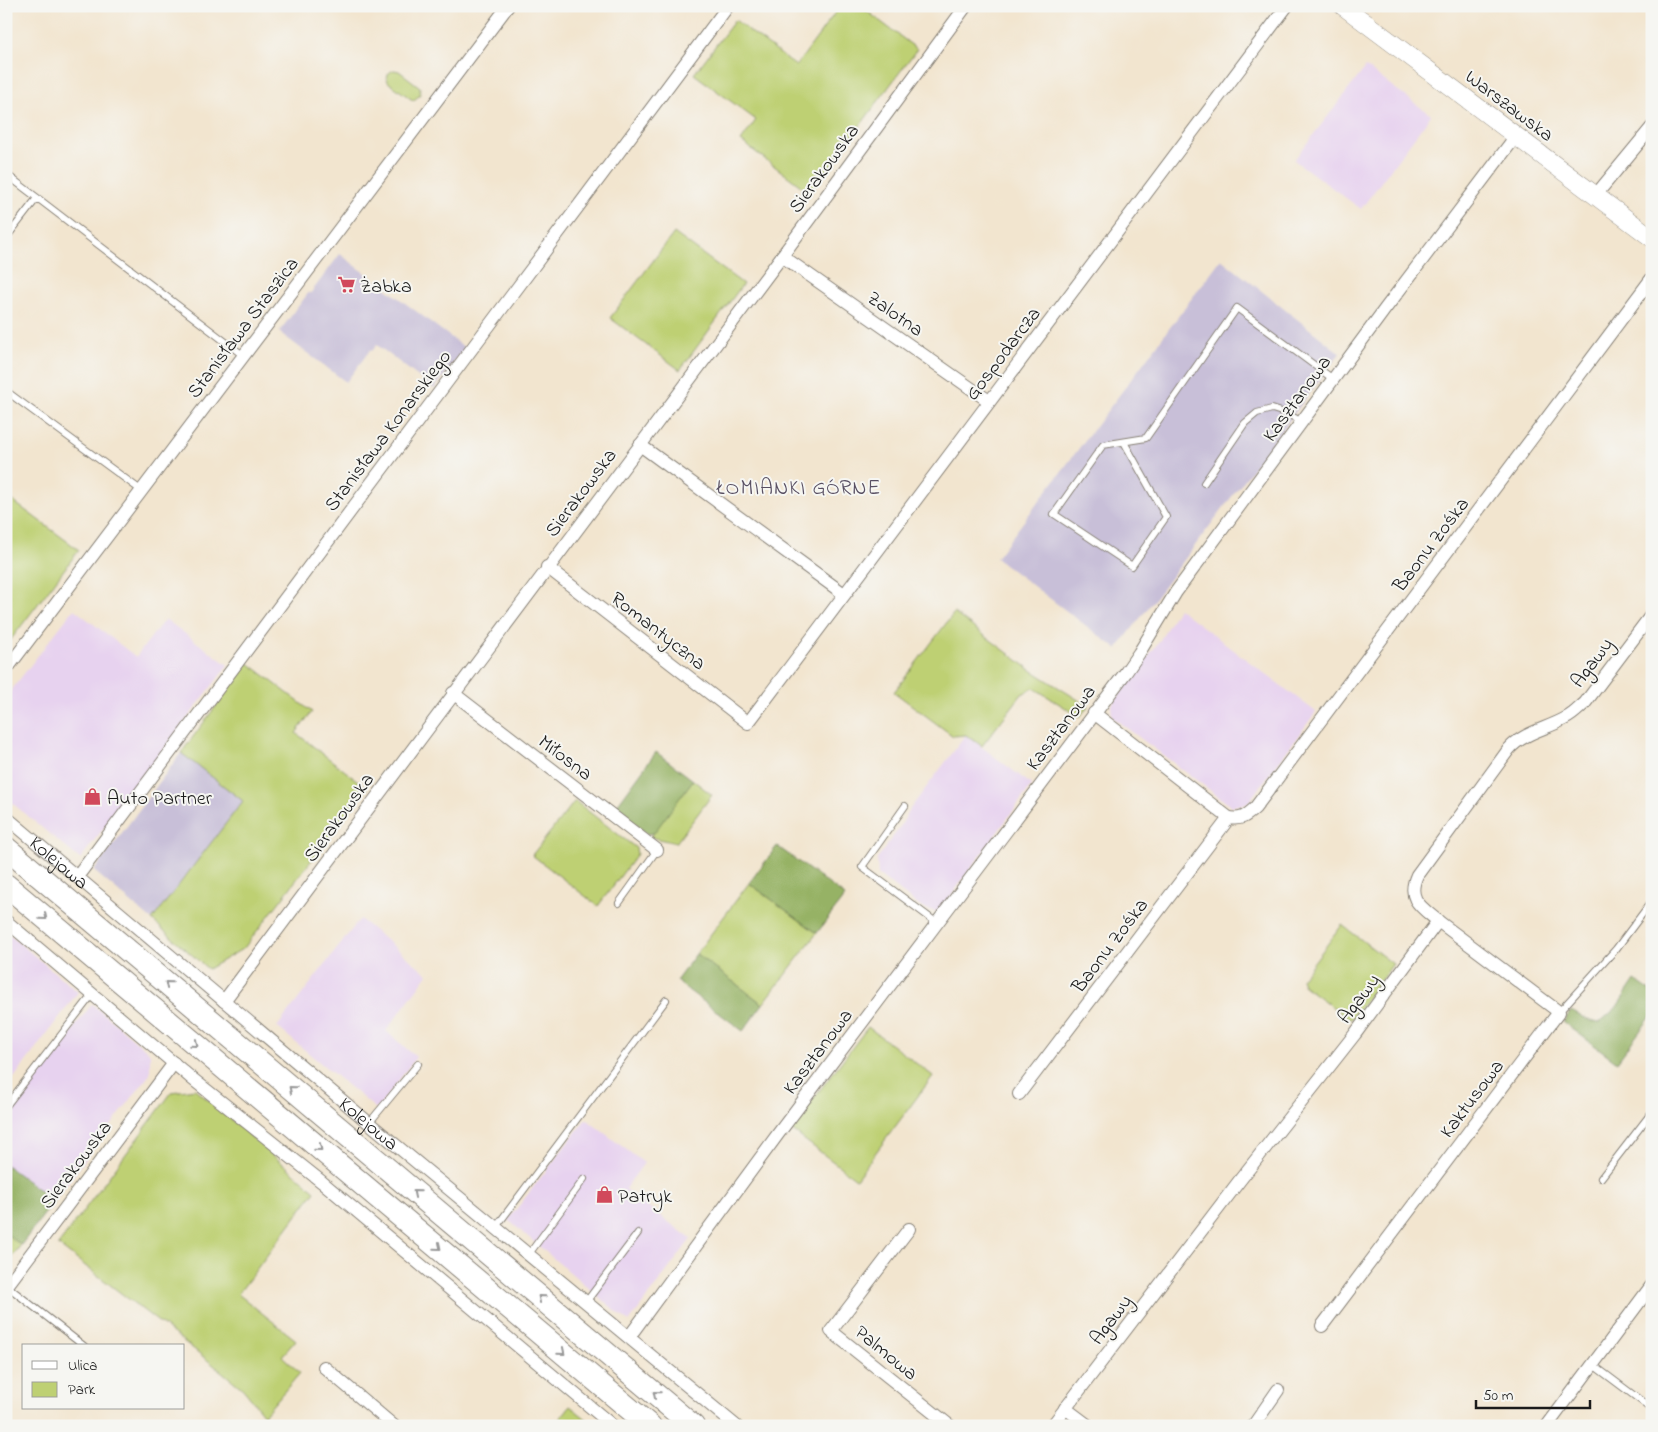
<svg xmlns="http://www.w3.org/2000/svg" width="1658" height="1432" font-family="'Indie Flower',sans-serif">
  <style>
    .built { fill: #e7d2ef }
    .industrial { fill: #c8bfd8 }
    .green { fill: #bed073; stroke: #6d7648 }
    .forest { fill: #96b265; stroke: #596740 }
    .lines { fill: none; stroke-linecap: round; stroke-linejoin: round }
    .lane-casing { stroke: #878076; stroke-width: 8 }
    .street-casing { stroke: #878076; stroke-width: 14 }
    .secondary-casing { stroke: #878076; stroke-width: 19 }
    .highway-casing { stroke: #878076; stroke-width: 24 }
    .lane { stroke: #fff; stroke-width: 6 }
    .street { stroke: #fff; stroke-width: 12 }
    .secondary { stroke: #fff; stroke-width: 18 }
    .highway { stroke: #fff; stroke-width: 22 }
    .oneway { stroke: #999 }
    .labels { text-anchor: middle; stroke-width: 4; stroke-linejoin: round; paint-order: stroke }
    .street-label { font-size: 20px; fill: #1c1c1c; stroke: #f6f6f2 }
    .poi-label { font-size: 20px; fill: #1c1c1c; stroke: #f6f6f2; text-anchor: start }
    .neighbourhood-label { font-size: 21px; letter-spacing: 1px; fill: #584f62; stroke: #f6f6f2 }
  </style>
  <rect width="100%" height="100%" fill="#f6f6f2"/>
  <filter id="ink" filterUnits="userSpaceOnUse"><feTurbulence type="fractalNoise" baseFrequency=".02" numOctaves="2"/><feDisplacementMap in="SourceGraphic" scale="10" xChannelSelector="R" yChannelSelector="G"/><feConvolveMatrix kernelMatrix="1 2 1 2 8 2 1 2 1" color-interpolation-filters="sRGB"/></filter>
  <filter id="wash" filterUnits="userSpaceOnUse"><feTurbulence type="fractalNoise" baseFrequency=".0096" numOctaves="4" result="noise"/><feDisplacementMap in="SourceGraphic" scale="20" xChannelSelector="R" yChannelSelector="G"/><feGaussianBlur stdDeviation="1.12" result="paint"/><feColorMatrix in="noise" values="0 0 0 0 0 0 0 0 0 0 0 0 0 0 0 0 0 1.4 0 .05"/><feComposite in="paint" operator="in"/></filter>
  <g filter="url(#wash)">
    <rect width="100%" height="100%" fill="#f2e5cf"/>
    <!-- built -->
    <path class="built" d="M 1366,67 L 1431,115 L 1361,209 L 1294,160 Z
      M 1178,608 L 1316,712 L 1247,804 L 1231,806 L 1112,717 L 1111,706 L 1159,642 Z
      M 74,609 L 136,657 L 165,619 L 228,665 L 80,859 L 6,798 L 6,697 Z
      M 966,735 L 1032,785 L 939,912 L 922,908 L 878,874 L 877,859 L 900,827 L 910,809 Z
      M 360,919 L 428,974 L 386,1031 L 416,1057 L 379,1107 L 375,1108 L 277,1027 Z
      M 6,932 L 78,992 L 14,1078 L 6,1072 Z
      M 92,1004 L 150,1053 L 150,1074 L 54,1201 L 6,1165 L 6,1118 Z
      M 586,1119 L 644,1163 L 625,1189 L 691,1239 L 629,1322 L 508,1220 Z"/>
    <!-- industrial -->
    <path class="industrial" d="M 340,254 L 465,348 L 434,389 L 377,345 L 372,351 L 370,350 L 346,382 L 279,332 L 309,292 L 310,294 Z
      M 1221,259 L 1340,353 L 1117,649 L 996,558 L 1139,369 Z
      M 181,753 L 244,800 L 152,920 L 94,871 Z"/>
    <!-- green -->
    <path class="green" d="M 840,6 L 860,6 L 917,49 L 810,193 L 741,141 L 756,120 L 694,74 L 735,20 L 796,66 Z
      M 394,70 L 399,71 L 420,87 L 420,95 L 414,100 L 411,99 L 388,82 C 386,76 388,72 394,70 Z
      M 674,233 L 743,284 L 680,370 L 610,318 Z
      M 6,496 L 79,550 L 6,646 Z
      M 954,613 L 1031,670 L 1088,706 L 1080,717 L 1034,688 L 1022,694 L 982,746 L 966,735 L 953,736 L 894,692 Z
      M 248,663 L 312,712 L 296,733 L 367,788 L 244,948 L 208,969 L 152,920 L 243,801 L 181,753 Z
      M 693,780 L 712,795 L 676,843 L 650,837 Z
      M 575,801 L 636,848 L 637,854 L 598,906 L 532,855 Z
      M 749,883 L 817,933 L 763,1004 L 696,954 Z
      M 1342,925 L 1393,964 L 1352,1019 L 1349,1019 L 1304,986 L 1301,979 Z
      M 868,1027 L 933,1076 L 856,1179 L 790,1129 Z
      M 195,1089 L 315,1191 L 238,1294 L 296,1340 L 282,1356 L 300,1373 L 264,1415 L 243,1389 L 195,1350 L 58,1245 L 172,1092 Z
      M 6,1234 L 21,1245 L 6,1264 Z
      M 570,1406 L 590,1422 L 587,1426 L 554,1426 Z"/>
    <!-- forest -->
    <path class="forest" d="M 656,752 L 693,780 L 654,833 L 647,834 L 615,808 Z
      M 777,846 L 845,896 L 817,933 L 749,883 Z
      M 696,954 L 763,1004 L 743,1031 L 676,981 Z
      M 1635,980 L 1652,992 L 1652,1015 L 1617,1062 L 1563,1022 L 1571,1011 L 1590,1021 L 1599,1023 L 1616,1008 Z
      M 6,1165 L 54,1201 L 21,1245 L 6,1234 Z"/>
  </g>
  <g filter="url(#ink)">
    <g class="lines">
      <defs>
        <path id="lane" d="M 6,174 L 244,356
          M 6,238 L 37,198
          M 6,391 L 142,491
          M 1124,442 L 1166,517 L 1132,566 L 1054,514 L 1103,445 L 1146,438 L 1237,308 L 1333,379
          M 1204,483 L 1245,423 L 1257,413 L 1272,409 L 1288,414 L 1302,422
          M 905,806 L 862,867 L 937,923
          M 619,903 L 657,850
          M 1559,1012 L 1616,949 L 1652,901
          M 6,1106 L 92,995
          M 369,1123 L 418,1064
          M 1601,1178 L 1652,1112
          M 496,1227 L 666,1000
          M 529,1254 L 584,1179
          M 7,1286 L 84,1346
          M 586,1302 L 638,1233
          M 1592,1364 L 1652,1409"/>
        <g id="street">
          <path d="M 1595,196 L 1652,127"/>
          <path d="M 782,256 L 989,401"/>
          <path d="M 640,445 L 844,594"/>
          <path d="M 547,567 L 748,723 L 1287,6"/>
          <path d="M 6,670 L 508,6"/>
          <path d="M 453,693 L 657,850"/>
          <path d="M 1094,713 L 1229,818"/>
          <path id="s1" d="M 6,817 L 369,1123 L 736,1426"/>
          <path d="M 77,877 L 728,6"/>
          <path d="M 6,921 L 190,1077 L 322,1182 L 613,1426"/>
          <path d="M 224,1001 L 782,256 L 966,6"/>
          <path d="M 1019,1094 L 1229,818 C 1242,820 1246,816 1255,808 L 1652,278"/>
          <path d="M 909,1229 L 831,1331 L 950,1426"/>
          <path d="M 6,1287 L 174,1063"/>
          <path d="M 1322,1326 L 1559,1012 L 1438,921"/>
          <path d="M 629,1337 L 778,1134 L 1126,672 L 1139,653 L 1176,592 L 1385,309 L 1516,136"/>
          <path d="M 324,1367 L 394,1426"/>
          <path d="M 1065,1408 L 1089,1426"/>
          <path d="M 1052,1426 L 1240,1180 L 1355,1034 L 1438,921 C 1421,907 1406,899 1417,875 L 1509,749 C 1524,732 1547,729 1566,718 C 1573,715 1579,708 1585,703 L 1652,614"/>
          <path d="M 1253,1426 L 1278,1390"/>
          <path d="M 1547,1426 L 1652,1285"/>
        </g>
        <path id="secondary" d="M 1343,6 L 1652,238"/>
        <path id="highway" d="M 6,848 L 693,1426
          M 6,885 L 650,1426"/>
      </defs>
      <!-- lane casing -->
      <use href="#lane" class="lane-casing"/>
      <!-- street casing -->
      <use href="#street" class="street-casing"/>
      <!-- secondary casing -->
      <use href="#secondary" class="secondary-casing"/>
      <!-- highway casing -->
      <use href="#highway" class="highway-casing"/>
      <!-- lane -->
      <use href="#lane" class="lane"/>
      <!-- street -->
      <use href="#street" class="street"/>
      <!-- secondary -->
      <use href="#secondary" class="secondary"/>
      <!-- highway -->
      <use href="#highway" class="highway"/>
    </g>
    <!-- one-way arrows -->
    <defs><path id="oneway-chevron" d="M-2-3.5L2.5 0L-2 3.5" fill="none" stroke-width="1.6" stroke-linecap="round" stroke-linejoin="round" transform="scale(1.25)"/></defs>
    <g class="oneway">
      <use href="#oneway-chevron" transform="translate(44 917) rotate(40)"/>
      <use href="#oneway-chevron" transform="translate(168 984) rotate(-140)"/>
      <use href="#oneway-chevron" transform="translate(195 1044) rotate(40)"/>
      <use href="#oneway-chevron" transform="translate(292 1089) rotate(-140)"/>
      <use href="#oneway-chevron" transform="translate(319 1148) rotate(40)"/>
      <use href="#oneway-chevron" transform="translate(416 1193) rotate(-140)"/>
      <use href="#oneway-chevron" transform="translate(438 1247) rotate(40)"/>
      <use href="#oneway-chevron" transform="translate(541 1298) rotate(-140)"/>
      <use href="#oneway-chevron" transform="translate(562 1352) rotate(40)"/>
      <use href="#oneway-chevron" transform="translate(656 1394) rotate(-140)"/>
    </g>
  </g>
  <!-- icons -->
  <defs>
    <symbol id="supermarket-bare" viewBox="-9 -9 18 18"><path d="M-6-5.5h2.5l.6 2H6L4.5 2H-2.5L-4.4-4H-6ZM-1.5 3.2a1.3 1.3 0 1 0 .1 0ZM3 3.2a1.3 1.3 0 1 0 .1 0Z" fill="#d1495b" stroke="#f6f6f2" stroke-width="2.5" paint-order="stroke"/></symbol>
    <symbol id="shop-bare" viewBox="-9 -9 18 18"><path d="M-5-2.5h2.3a2.7 3.5 0 0 1 5.4 0H5L5.5 6h-11ZM-1.5-2.5h3a1.5 2.3 0 0 0-3 0Z" fill="#d1495b" stroke="#f6f6f2" stroke-width="2.5" paint-order="stroke"/></symbol>
  </defs>
  <g fill-rule="evenodd">
    <use href="#supermarket-bare" x="334" y="272" width="25" height="25"/>
    <use href="#shop-bare" x="80" y="784" width="25" height="25"/>
    <use href="#shop-bare" x="592" y="1182" width="25" height="25"/>
  </g>
  <g class="labels">
    <!-- street labels -->
    <g class="street-label">
      <text transform="translate(1510 105) rotate(37)" y="7">Warszawska</text>
      <text transform="translate(823 168) rotate(-54)" y="7">Sierakowska</text>
      <text transform="translate(896 313) rotate(35)" y="7">Zalotna</text>
      <text transform="translate(242 327) rotate(-53)" y="7">Stanisława Staszica</text>
      <text transform="translate(1002 353) rotate(-53)" y="7">Gospodarcza</text>
      <text transform="translate(1296 398) rotate(-54)" y="7">Kasztanowa</text>
      <text transform="translate(387 430) rotate(-53)" y="7">Stanisława Konarskiego</text>
      <text transform="translate(580 492) rotate(-53)" y="7">Sierakowska</text>
      <text transform="translate(1430 544) rotate(-53)" y="7">Baonu Zośka</text>
      <text transform="translate(659 630) rotate(38)" y="7">Romantyczna</text>
      <text transform="translate(1591 662) rotate(-53)" y="7">Agawy</text>
      <text transform="translate(1060 727) rotate(-53)" y="7">Kasztanowa</text>
      <text transform="translate(566 757) rotate(37)" y="7">Miłosna</text>
      <text transform="translate(338 817) rotate(-54)" y="7">Sierakowska</text>
      <text dy="7" stroke="none"><textPath href="#s1" startOffset="70">Kolejowa</textPath></text>
      <text transform="translate(1109 945) rotate(-53)" y="7">Baonu Zośka</text>
      <text transform="translate(1358 998) rotate(-53)" y="7">Agawy</text>
      <text transform="translate(817 1051) rotate(-53)" y="7">Kasztanowa</text>
      <text transform="translate(1471 1098) rotate(-53)" y="7">Kaktusowa</text>
      <text dy="7" stroke="none"><textPath href="#s1" startOffset="475">Kolejowa</textPath></text>
      <text transform="translate(75 1164) rotate(-53)" y="7">Sierakowska</text>
      <text transform="translate(1110 1319) rotate(-53)" y="7">Agawy</text>
      <text transform="translate(887 1352) rotate(39)" y="7">Palmowa</text>
    </g>
    <!-- poi labels -->
    <g class="poi-label">
      <text x="360" y="292">Żabka</text>
      <text x="107" y="804">Auto Partner</text>
      <text x="618" y="1202">Patryk</text>
    </g>
    <!-- neighbourhood labels -->
    <g class="neighbourhood-label">
      <text x="799" y="494">ŁOMIANKI GÓRNE</text>
    </g>
  </g>
  <!-- margin -->
  <rect width="1658" height="1432" fill="none" stroke="#f6f6f2" stroke-width="25"/>
  <!-- legend -->
  <rect x="22" y="1344" width="162" height="65" fill="#f6f6f2" stroke="#9f9f9c"/>
  <rect x="32" y="1361" width="25" height="8" fill="#ffffff" stroke="#9f9f9c"/>
  <text x="68" y="1370" font-size="15" fill="#1c1c1c">Ulica</text>
  <rect x="32" y="1382" width="25" height="15" fill="#bed073" stroke="#9f9f9c"/>
  <text x="68" y="1394" font-size="15" fill="#1c1c1c">Park</text>
  <!-- scale -->
  <path d="M1476 1400v8h114v-8" fill="none" stroke="#1c1c1c" stroke-width="2.5"/>
  <text x="1483" y="1400" font-size="15" fill="#1c1c1c" stroke="#f6f6f2" stroke-width="4" paint-order="stroke">50 m</text>
</svg>
